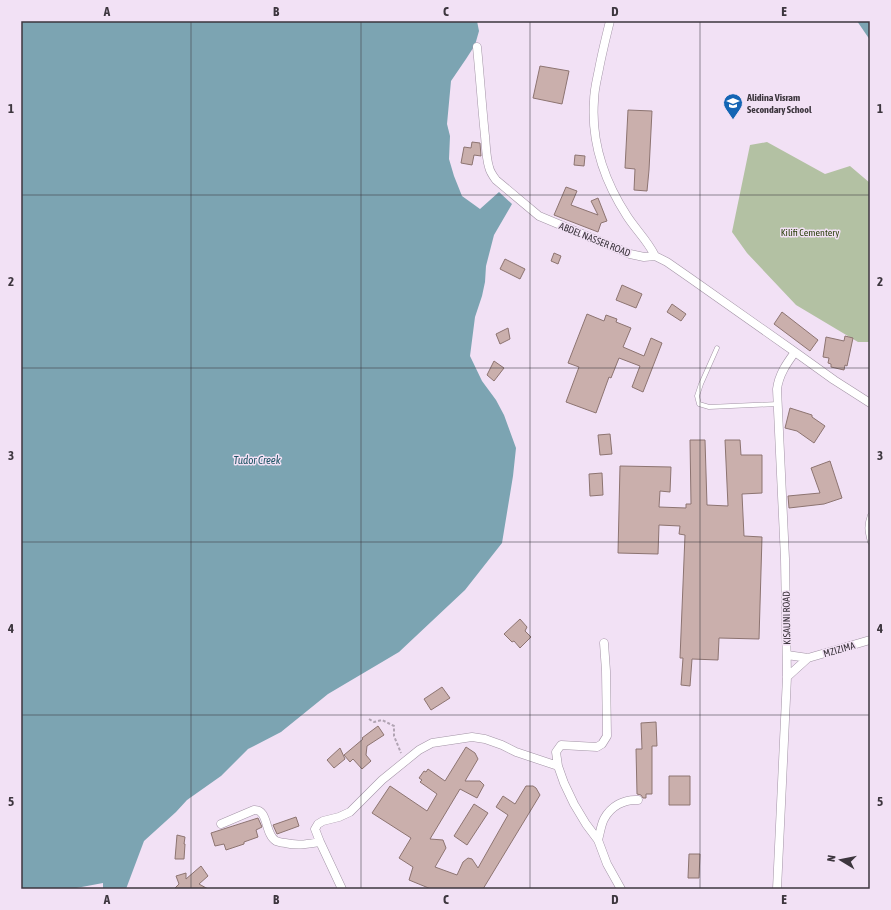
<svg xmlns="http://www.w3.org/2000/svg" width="891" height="910" font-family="'Asap Condensed',sans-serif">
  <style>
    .green { fill: #b3c1a3 }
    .water { fill: #7ca4b2 }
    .building { fill: #caafac; stroke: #8d7471 }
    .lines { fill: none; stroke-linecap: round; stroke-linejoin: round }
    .service-casing { stroke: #a394a6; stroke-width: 5 }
    .minor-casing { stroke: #a394a6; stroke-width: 9 }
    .path { stroke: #b1a4b3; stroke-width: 2; stroke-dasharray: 3 2; stroke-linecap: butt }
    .service { stroke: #fff; stroke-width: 4 }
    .minor { stroke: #fff; stroke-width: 8 }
    .grid { fill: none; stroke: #3d363e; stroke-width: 1; stroke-opacity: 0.55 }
    .labels { text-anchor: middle; stroke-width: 3; stroke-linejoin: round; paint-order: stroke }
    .poi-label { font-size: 10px; font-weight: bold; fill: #3d363e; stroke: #f2e1f5; text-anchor: start }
    .park-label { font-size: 10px; fill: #2d400e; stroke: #f2e1f5 }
    .street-label { font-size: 10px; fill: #3d363e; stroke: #f2e1f5 }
    .water-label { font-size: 11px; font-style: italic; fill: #1c5363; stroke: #f2e1f5 }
    .neatline { fill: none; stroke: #3d363e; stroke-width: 1.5 }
    .grid-label { font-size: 13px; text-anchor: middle; font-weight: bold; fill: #3d363e }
  </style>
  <rect width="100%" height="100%" fill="#f2e1f5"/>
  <!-- green -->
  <path class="green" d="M 767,142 L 825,174 L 850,166 L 870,183 L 870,342 L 858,342 L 796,305 L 747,253 L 732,232 L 750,145 Z"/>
  <!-- water -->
  <path class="water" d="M 21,21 L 477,21 L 479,31 L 475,45 L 466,59 L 451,81 L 447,124 L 450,136 L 449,159 L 454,176 L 462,196 L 480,209 L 499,192 L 512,204 L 494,235 L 486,266 L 485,282 L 482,296 L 475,317 L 470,356 L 482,381 L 496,400 L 504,415 L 516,448 L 513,476 L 502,543 L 465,590 L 399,652 L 328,694 L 281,732 L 248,749 L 221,776 L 187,800 L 176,812 L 144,841 L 126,889 L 103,889 L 103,883 L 71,889 L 21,889 Z
    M 857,21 L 870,21 L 870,40 Z"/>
  <!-- building -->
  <path class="building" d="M 540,66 L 569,71 L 562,104 L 533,98 Z
    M 628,110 L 652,111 L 649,170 L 647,191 L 634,190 L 635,169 L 625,168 Z
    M 472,142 L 480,143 L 481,156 L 474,155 L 472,165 L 461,163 L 464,147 L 471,148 Z
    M 575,155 L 585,156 L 584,166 L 574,165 Z
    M 566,187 L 577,191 L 571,205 L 598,215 L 591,201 L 598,198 L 607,221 L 601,223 L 598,232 L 554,215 Z
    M 554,253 L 561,256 L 558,264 L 551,261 Z
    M 505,259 L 525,269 L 520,279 L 500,269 Z
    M 622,285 L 642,294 L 636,308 L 616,300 Z
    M 672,304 L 686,314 L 681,321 L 667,312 Z
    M 782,312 L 818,340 L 810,351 L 774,324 Z
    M 587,314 L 604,321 L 606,315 L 617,319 L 616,322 L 631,328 L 623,347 L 644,356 L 651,338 L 662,343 L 643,392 L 632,387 L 640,366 L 619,358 L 611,378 L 609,377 L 596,413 L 566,402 L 579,367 L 568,363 Z
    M 508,328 L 510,339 L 500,344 L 496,334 Z
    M 845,336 L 853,338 L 847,366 L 845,365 L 844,370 L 831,367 L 831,364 L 828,363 L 829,358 L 823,357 L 826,337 L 844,341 Z
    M 494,361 L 504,368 L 494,381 L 487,375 Z
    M 790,408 L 812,415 L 812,417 L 825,426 L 814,443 L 797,431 L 785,428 Z
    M 610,434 L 612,454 L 600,455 L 598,435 Z
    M 690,440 L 705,440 L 707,505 L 728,506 L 725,440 L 740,440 L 741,455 L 762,455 L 762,493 L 742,494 L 744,536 L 762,537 L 759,639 L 719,638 L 718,660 L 692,659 L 690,686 L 681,685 L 683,658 L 680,658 L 685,535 L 679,534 L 680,526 L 659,525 L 658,554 L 618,553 L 620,466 L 671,467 L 670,492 L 660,491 L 659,507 L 686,508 L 686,504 L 691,504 Z
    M 830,461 L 842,498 L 824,504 L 789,508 L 788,496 L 820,493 L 811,468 Z
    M 602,473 L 603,495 L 590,496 L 589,474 Z
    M 520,619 L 527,627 L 525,631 L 531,637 L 520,648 L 514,641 L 512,642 L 504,634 Z
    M 442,687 L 450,698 L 431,710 L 424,699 Z
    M 656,722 L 657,746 L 652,746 L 652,794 L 646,794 L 646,798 L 643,798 L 641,795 L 637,794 L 636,749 L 642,749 L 641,723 Z
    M 378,726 L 384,735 L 367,746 L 366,755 L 371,761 L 362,769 L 353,759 L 350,762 L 344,755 L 363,739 L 362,738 Z
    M 466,747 L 475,753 L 478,759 L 465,781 L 480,781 L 484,785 L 477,798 L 460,789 L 430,839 L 443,840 L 446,848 L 435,867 L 457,875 L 463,862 L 468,858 L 472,859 L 478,868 L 508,815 L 496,807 L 503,796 L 515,804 L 526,786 L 533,786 L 536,788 L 540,795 L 483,889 L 431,889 L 409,880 L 413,867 L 399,858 L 411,838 L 372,813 L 390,786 L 427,811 L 437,794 L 420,782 L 422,780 L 419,778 L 424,771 L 426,772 L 428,769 L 445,781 Z
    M 340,748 L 345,759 L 334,768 L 327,760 Z
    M 669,776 L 690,776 L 690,805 L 669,805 Z
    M 474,804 L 488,813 L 467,845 L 454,836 Z
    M 296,817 L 299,826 L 277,834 L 273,825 Z
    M 258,818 L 262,827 L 256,830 L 258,837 L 244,842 L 244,844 L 226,850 L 224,844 L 215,846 L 211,833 Z
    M 177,835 L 185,837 L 184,844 L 185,844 L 184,859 L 175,859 Z
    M 689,854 L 700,854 L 699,878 L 688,878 Z
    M 201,866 L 208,876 L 199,884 L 208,889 L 174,889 L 179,884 L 176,876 L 186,873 L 186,879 Z"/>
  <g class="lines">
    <defs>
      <path id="service" d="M 717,348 L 701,384 L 697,396 L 699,404 L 709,407 L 778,404
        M 870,515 C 866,526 867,531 870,542"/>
      <path id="minor" d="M 610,21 C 606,37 602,53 599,69 C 597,79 594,90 594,101 C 591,143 605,182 627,216 C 636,230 648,241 655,256
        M 477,47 C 480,77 482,107 485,136 C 486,146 486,157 489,167 C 490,172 493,176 496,180 L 539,216 L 630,254 L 644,257 L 655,256 L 667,262 L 690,278 L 795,352 L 834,380 L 870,403
        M 604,643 L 606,671 L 607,736 L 602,744 L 597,747 L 561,745 L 556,752 L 558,766 L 564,783 L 574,804 L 586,824 L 598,840 L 607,864 L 621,889
        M 787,655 L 808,658 L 870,640
        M 787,677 L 808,658
        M 221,824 L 254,810 C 269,809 264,834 276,841 C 279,842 282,843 285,843 C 298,846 307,844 320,842
        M 598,840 C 600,833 601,825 604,819 C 611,806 624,799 638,800
        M 342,889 L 320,842 L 315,829 L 318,824 L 323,821 L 339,817 L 350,812 L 382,780 L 419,750 L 432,743 L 472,737 L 485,739 L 502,745 L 516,752 L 558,766
        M 777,889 L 787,677 L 785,559 L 777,389 C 779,374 787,363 795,352"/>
    </defs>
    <!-- service casing -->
    <use href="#service" class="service-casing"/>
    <!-- minor casing -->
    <use href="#minor" class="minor-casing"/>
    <!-- path -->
    <path class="path" d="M 369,719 L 374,722 L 382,720 L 394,726 L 394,736 L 401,753"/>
    <!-- service -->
    <use href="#service" class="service"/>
    <!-- minor -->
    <use href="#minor" class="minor"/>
  </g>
  <!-- grid -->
  <path class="grid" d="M 191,21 L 191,889M 361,21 L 361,889M 530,21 L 530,889M 700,21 L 700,889M 21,195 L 870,195M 21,368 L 870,368M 21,542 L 870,542M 21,715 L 870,715"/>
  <!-- icons -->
  <defs>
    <symbol id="school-pin" viewBox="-11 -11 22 30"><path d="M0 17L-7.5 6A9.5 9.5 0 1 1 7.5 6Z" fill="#1465b4" stroke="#f2e1f5"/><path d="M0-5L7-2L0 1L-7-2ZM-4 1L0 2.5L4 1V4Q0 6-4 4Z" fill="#fff"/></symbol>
  </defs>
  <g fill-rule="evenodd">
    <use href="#school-pin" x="722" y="92" width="22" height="30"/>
  </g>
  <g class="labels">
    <!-- poi labels -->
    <g class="poi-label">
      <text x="747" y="101">Alidina Visram<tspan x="747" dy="12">Secondary School</tspan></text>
    </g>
    <!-- park labels -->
    <g class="park-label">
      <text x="810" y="236">Kilifi Cementery</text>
    </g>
    <!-- street labels -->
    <g class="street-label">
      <text transform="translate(595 239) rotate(22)" y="4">ABDEL NASSER ROAD</text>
      <text transform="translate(786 618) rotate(-91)" y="4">KISAUNI ROAD</text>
      <text transform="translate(839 649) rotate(-16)" y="4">MZIZIMA</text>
    </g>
    <!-- water labels -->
    <g class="water-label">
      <text x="257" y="464">Tudor Creek</text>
    </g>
  </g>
  <!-- border -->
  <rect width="891" height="910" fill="none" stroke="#f2e1f5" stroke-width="44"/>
  <!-- north arrow -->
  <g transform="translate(841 860) rotate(280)" stroke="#f2e1f5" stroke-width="3" paint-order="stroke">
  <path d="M0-3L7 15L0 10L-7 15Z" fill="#3d363e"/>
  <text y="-6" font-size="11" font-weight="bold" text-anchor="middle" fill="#3d363e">N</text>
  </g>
  <rect x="22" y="22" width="847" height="866" class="neatline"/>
  <g class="grid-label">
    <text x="107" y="16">A</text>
    <text x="276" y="16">B</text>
    <text x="446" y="16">C</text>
    <text x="615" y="16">D</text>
    <text x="784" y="16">E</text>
    <text x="11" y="113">1</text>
    <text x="880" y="113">1</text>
    <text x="11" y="286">2</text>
    <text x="880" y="286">2</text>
    <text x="11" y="460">3</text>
    <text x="880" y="460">3</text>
    <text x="11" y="633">4</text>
    <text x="880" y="633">4</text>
    <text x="11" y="806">5</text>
    <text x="880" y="806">5</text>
    <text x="107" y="904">A</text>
    <text x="276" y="904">B</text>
    <text x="446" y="904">C</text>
    <text x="615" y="904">D</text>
    <text x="784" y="904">E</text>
  </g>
</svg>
